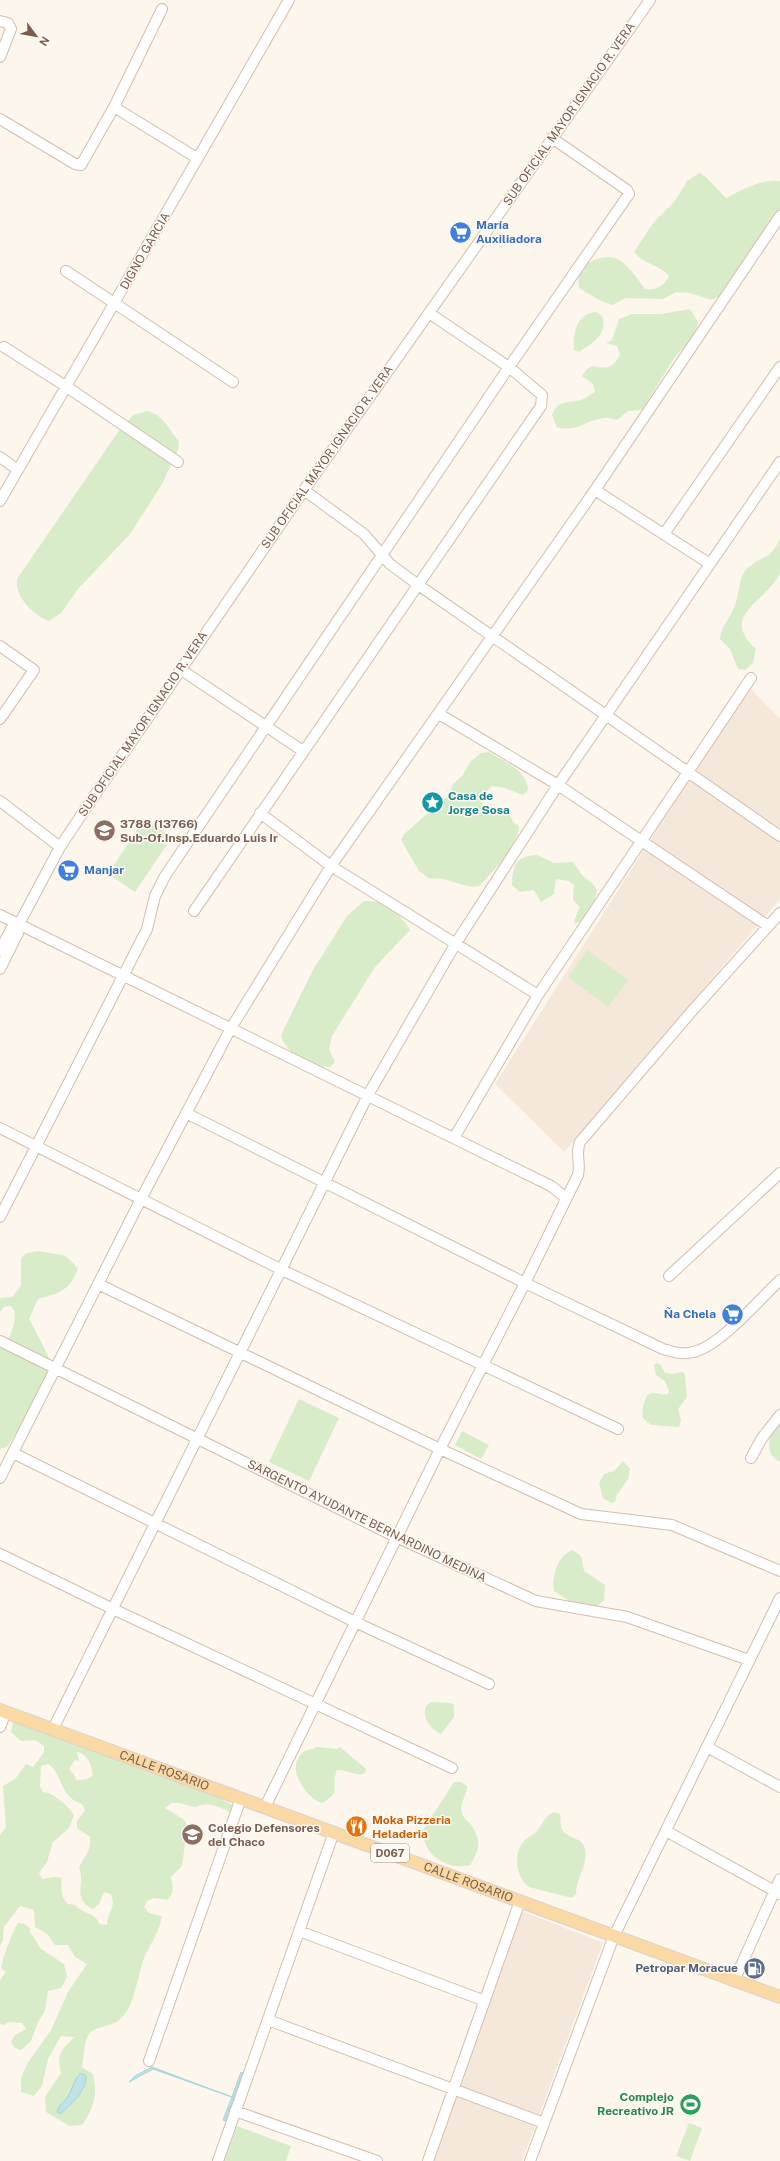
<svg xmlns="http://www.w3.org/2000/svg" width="780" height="2161" font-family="'Public Sans',sans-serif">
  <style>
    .residential { fill: #f5e8da }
    .green { fill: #d8ecc9; fill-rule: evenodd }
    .water { fill: #bfe3e8; stroke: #a5d3da }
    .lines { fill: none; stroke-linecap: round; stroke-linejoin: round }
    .minor-casing { stroke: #d1beb0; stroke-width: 12 }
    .major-casing { stroke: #dad1cd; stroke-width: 14 }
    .minor { stroke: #fff; stroke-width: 10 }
    .major { stroke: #fbd9a5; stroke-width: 12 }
    .labels { text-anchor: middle; stroke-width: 3; stroke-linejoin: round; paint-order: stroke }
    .shield { fill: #fffaf3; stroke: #a28b7f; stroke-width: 1 }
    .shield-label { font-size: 11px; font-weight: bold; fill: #7a5c4d }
    .street-label { font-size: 12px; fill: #7a5c4d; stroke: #fffaf3 }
    .shop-label { font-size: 12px; font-weight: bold; fill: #366cbe; stroke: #fffaf3; text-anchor: start }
    .culture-label { font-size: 12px; font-weight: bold; fill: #0d838f; stroke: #fffaf3; text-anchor: start }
    .education-label { font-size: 12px; font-weight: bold; fill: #785e54; stroke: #fffaf3; text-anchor: start }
    .food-label { font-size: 12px; font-weight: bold; fill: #c56008; stroke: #fffaf3; text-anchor: start }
    .service-label { font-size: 12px; font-weight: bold; fill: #4e5e75; stroke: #fffaf3; text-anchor: end }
    .leisure-label { font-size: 12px; font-weight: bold; fill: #27864d; stroke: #fffaf3; text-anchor: end }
  </style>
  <rect width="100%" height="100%" fill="#fdf6ec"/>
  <!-- residential -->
  <path class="residential" d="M 748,686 L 780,719 L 780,899 L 564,1152 L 495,1084 Z
    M 519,1910 L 603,1943 L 522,2161 L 432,2161 Z"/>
  <!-- green -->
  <path class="green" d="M 699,173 L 706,177 L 726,198 C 742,190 761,179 780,181 L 780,220 L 718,297 L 711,300 L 690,293 L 676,292 L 663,299 L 626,298 L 612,305 L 599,300 L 579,288 C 579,284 578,279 579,276 C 581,263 603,254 615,258 C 627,262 637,279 645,289 C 656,291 664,286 669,276 C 660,265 643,264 634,252 L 653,223 L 675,201 L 687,181 Z
    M 690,309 L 698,322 L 695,335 L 674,358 L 642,410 L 628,411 L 617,420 C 613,419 608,417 604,418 C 587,420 574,433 557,427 L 552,415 C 557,400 568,403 581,400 C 586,399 590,394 595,392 L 593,384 L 582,376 L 586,370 L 592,366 C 606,369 614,369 620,354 L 617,346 L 606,343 L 612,340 L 619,319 L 632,314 L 661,314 Z
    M 596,312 L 602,316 C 608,334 593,343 579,352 L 574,350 C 573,333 576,314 596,312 Z
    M 147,411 C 164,415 168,429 179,441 L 178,450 L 162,484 L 130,534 L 78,589 L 61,613 L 49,621 C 34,616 14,596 17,579 L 118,432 L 133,415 Z
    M 780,539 C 780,548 780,564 780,573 C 767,602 718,615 756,649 L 753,663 L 745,670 L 738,669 L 730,649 L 720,639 C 721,626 731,617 735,605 C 740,593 738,575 749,567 C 766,553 768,562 780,539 Z
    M 489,752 C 503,761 528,771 528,790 L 523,795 L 505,788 L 492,786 L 483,796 L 482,809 L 487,815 L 504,812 L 510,815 L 513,822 L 519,826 C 520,842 491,875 479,886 C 463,890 448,875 430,879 L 419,871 L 401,840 L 404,834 L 448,796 L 453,784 L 463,775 L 470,762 L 481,753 Z
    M 144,819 L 172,837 L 135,892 L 108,874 Z
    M 537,855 L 554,863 L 573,862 L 582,875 L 593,884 L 597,890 C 595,903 588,919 575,924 L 574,921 L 580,907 L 573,900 L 574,885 L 569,881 L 556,879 L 554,894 L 541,902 L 534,890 L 520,892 L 512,885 C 513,865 515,856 537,855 Z
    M 364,901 C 369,901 375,901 380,902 C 391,906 405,920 410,930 L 375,967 L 332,1036 L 329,1049 L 335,1062 L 330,1067 L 309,1066 L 296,1059 L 283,1041 L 281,1035 L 313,970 L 347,916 Z
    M 587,950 L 628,980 L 608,1007 L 568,977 Z
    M 39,1251 L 66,1256 L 78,1268 C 70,1291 59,1293 38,1299 L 29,1319 C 33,1326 49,1356 50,1361 C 52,1382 19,1428 7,1447 L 0,1449 L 0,1347 C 11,1341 15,1324 15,1312 L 11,1306 L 4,1307 L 0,1312 L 0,1298 L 12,1297 L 21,1286 L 21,1258 L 26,1253 Z
    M 656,1363 L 660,1364 L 665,1373 L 672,1374 L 683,1372 L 685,1375 L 687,1397 L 678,1409 L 681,1420 L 679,1427 L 651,1425 L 643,1418 C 642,1411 643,1396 651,1393 C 657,1392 662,1396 668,1394 L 669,1391 L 665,1381 L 656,1375 L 654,1365 Z
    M 299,1399 L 339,1418 L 309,1481 L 269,1462 Z
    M 780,1422 L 780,1462 C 762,1453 769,1433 780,1422 Z
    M 462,1431 L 489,1445 L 481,1459 L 455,1445 Z
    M 623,1461 L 630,1469 L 628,1479 L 617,1495 L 615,1502 L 611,1503 L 603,1498 L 599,1483 L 604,1474 L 614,1471 Z
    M 573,1550 L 581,1556 L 584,1571 L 605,1585 L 604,1600 L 593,1610 L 574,1604 L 554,1591 C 551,1578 558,1554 573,1550 Z
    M 431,1702 L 451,1703 L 454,1705 L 454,1717 L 441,1734 C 431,1730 421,1717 426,1706 Z
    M 14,1719 L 218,1797 L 241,1810 L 232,1814 C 225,1809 211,1803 203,1805 C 199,1805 197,1807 194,1807 C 182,1805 174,1798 165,1808 L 183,1819 L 187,1825 L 183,1860 L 181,1867 L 171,1877 C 173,1887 175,1893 167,1900 L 154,1898 L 147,1901 L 144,1907 L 149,1913 L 162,1916 C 160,1931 150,1944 144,1958 C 137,1976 135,2008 119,2020 C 114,2024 105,2026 99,2028 C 82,2031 85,2053 82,2067 L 93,2074 C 98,2094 94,2108 82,2125 L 69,2126 L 46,2112 L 45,2097 L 61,2073 C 56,2052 62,2051 74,2037 L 61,2036 L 48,2059 L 42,2086 L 34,2096 L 21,2092 L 21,2078 L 27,2064 L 51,2030 L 68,1992 L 87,1964 L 75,1957 L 68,1945 L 55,1945 L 47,1934 L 35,1927 L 34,1910 L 20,1906 L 4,1927 L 3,1940 L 0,1946 L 0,1835 L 6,1827 L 3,1786 L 16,1778 L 26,1764 L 33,1767 L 44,1752 L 44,1746 L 35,1740 L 21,1741 L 11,1732 ZM 77,1752 C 88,1754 92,1766 93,1775 C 90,1779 81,1781 76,1780 L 74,1774 L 71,1772 L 69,1769 L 75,1760 L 79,1761 ZM 48,1764 C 63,1773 58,1796 82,1804 L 85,1810 L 77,1821 L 77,1828 L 90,1837 C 91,1854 84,1855 79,1868 C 86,1883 71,1899 93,1909 L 99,1904 L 104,1892 L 111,1894 C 117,1907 107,1913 107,1925 L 100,1924 C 94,1912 83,1914 75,1905 L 68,1904 C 60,1896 61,1889 62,1878 L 55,1877 L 42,1879 L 39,1873 L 47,1862 L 53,1842 L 69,1828 L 74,1815 C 68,1806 53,1792 43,1792 L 40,1786 L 41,1766 Z
    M 317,1747 L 338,1749 L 340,1747 L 366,1769 L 364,1774 C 353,1776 348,1769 337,1770 C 330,1787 343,1791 322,1803 C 310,1800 294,1779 296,1766 C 296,1760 300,1756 303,1752 Z
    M 454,1782 L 461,1782 L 467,1786 C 467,1795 459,1804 462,1813 C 463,1818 468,1821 471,1825 C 482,1840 479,1852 470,1865 C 447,1871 422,1854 423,1830 Z
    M 554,1812 L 560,1814 C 561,1819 560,1826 562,1830 C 568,1839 583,1837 585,1849 C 588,1866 576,1878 576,1894 L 572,1898 L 529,1887 C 516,1877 513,1855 523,1842 C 526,1838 531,1836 535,1833 C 543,1825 544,1816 554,1812 Z
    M 18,1923 L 24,1924 L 30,1928 L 30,1932 L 41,1949 L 64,1964 L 67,1977 L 61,1988 L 48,1991 L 45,2011 L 38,2022 L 31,2041 L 21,2050 L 15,2048 L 11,2042 L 14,2036 L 26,2029 L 22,2023 L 9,2022 L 4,2025 L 0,2024 L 0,1980 L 6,1972 L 1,1968 C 3,1957 12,1933 18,1923 Z
    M 689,2123 L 702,2128 L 690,2161 L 676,2156 Z
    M 237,2126 L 291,2146 L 286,2161 L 224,2161 Z"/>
  <!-- water -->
  <path class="water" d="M 152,2067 L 232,2097 L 241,2072 L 243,2073 L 225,2121 L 223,2120 L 232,2097 L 153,2069 L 129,2082 L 135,2076 Z
    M 81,2073 L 86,2076 C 87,2090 71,2105 60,2114 L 57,2112 C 58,2106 63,2103 66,2099 C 73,2090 73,2080 81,2073 Z"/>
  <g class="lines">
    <defs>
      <path id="minor" d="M 0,21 L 8,23 L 11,29 L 0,57
        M 114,107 L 197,158
        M 0,119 L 75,164 L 81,165 L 114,107 L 162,9
        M 66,271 L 233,382
        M 4,347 L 67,387 L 178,462
        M 0,457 L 18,470
        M 304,490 L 364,534 L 390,564 L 417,584 L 780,836
        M 595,490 L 710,564
        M 0,501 L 289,0
        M 664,534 L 780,367
        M 0,646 L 34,670 L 0,719
        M 180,669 L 303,751
        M 439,714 L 558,785 L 768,926
        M 0,801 L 60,847
        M 260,813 L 331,866 L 538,995
        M 194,911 L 541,406 L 542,395 L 509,367 L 429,313
        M 0,915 L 551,1186 L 566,1198
        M 0,951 L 11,929 L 19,924
        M 0,969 L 18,933 L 19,924 L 60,847 L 86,808 L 304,490 L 650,0
        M 186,1113 L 525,1283 L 663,1349 C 674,1352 682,1355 693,1352 C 719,1347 760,1299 780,1280
        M 0,1128 L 282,1270 L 618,1429
        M 454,1138 L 538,995 L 751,678
        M 0,1217 L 147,929 L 155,896 L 165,876 L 509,367 L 629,194 L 627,190 L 552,138
        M 669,1276 L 780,1173
        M 98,1284 L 440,1449 L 581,1514 L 672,1525 L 780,1571
        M 0,1341 L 396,1537 L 536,1601 L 627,1617 L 749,1660
        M 13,1453 L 355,1622 L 489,1684
        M 751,1458 L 762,1438 L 780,1415
        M 0,1478 L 141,1199 L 231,1028 L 331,866 L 595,490 L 780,216
        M 0,1554 L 113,1609 L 452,1768
        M 0,1727 L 6,1712
        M 53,1729 L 368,1095 L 456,943 L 558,785 L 780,462
        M 707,1747 L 780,1787
        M 265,1807 L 440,1449 L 525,1283 L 578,1175 C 581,1163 575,1153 580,1142 L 692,1011 L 780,913
        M 666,1831 L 780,1894
        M 299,1931 L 485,2001
        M 734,1981 L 780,1879
        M 268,2020 L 544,2123
        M 149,2061 L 241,1798
        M 235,2111 L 377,2161
        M 218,2161 L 334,1832
        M 428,2161 L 520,1901
        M 530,2161 L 614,1936 L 780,1598"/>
      <g id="major">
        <path id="s1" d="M 0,1710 L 780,1997"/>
      </g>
    </defs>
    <!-- minor casing -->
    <use href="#minor" class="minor-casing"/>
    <!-- major casing -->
    <use href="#major" class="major-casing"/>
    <!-- minor -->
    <use href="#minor" class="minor"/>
    <!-- major -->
    <use href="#major" class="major"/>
  </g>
  <!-- icons -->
  <defs>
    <symbol id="supermarket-disc" viewBox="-11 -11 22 22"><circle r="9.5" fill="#3f7fe0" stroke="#fffaf3"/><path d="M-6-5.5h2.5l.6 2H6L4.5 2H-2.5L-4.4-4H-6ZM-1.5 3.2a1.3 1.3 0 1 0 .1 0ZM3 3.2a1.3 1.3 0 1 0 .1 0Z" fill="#fff"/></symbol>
    <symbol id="sight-disc" viewBox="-11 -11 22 22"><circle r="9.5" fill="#0f9aa8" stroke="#fffaf3"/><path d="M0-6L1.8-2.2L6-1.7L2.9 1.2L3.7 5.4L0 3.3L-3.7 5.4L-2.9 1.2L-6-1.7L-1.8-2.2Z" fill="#fff"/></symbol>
    <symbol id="school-disc" viewBox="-11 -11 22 22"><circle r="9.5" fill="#8d6e63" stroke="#fffaf3"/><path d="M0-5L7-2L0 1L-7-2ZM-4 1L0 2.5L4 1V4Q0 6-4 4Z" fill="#fff"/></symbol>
    <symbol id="restaurant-disc" viewBox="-11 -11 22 22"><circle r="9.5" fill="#e8710a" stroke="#fffaf3"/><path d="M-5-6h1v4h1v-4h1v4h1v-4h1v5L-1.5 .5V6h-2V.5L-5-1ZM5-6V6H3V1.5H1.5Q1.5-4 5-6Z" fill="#fff"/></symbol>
    <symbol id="fuel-disc" viewBox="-11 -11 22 22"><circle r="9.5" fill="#5c6f8a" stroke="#fffaf3"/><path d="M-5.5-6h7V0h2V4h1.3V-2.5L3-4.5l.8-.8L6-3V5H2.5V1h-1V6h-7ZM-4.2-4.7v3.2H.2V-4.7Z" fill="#fff"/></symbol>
    <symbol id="stadium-disc" viewBox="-11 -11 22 22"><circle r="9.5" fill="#2e9e5b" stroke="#fffaf3"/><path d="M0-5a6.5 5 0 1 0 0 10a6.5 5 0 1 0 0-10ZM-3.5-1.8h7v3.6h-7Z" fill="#fff"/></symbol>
  </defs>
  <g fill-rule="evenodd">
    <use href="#supermarket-disc" x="448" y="220" width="25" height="25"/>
    <use href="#sight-disc" x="420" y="790" width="25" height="25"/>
    <use href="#school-disc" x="92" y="818" width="25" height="25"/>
    <use href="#supermarket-disc" x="56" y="858" width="25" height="25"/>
    <use href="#supermarket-disc" x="720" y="1302" width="25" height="25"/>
    <use href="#restaurant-disc" x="344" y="1814" width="25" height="25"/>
    <use href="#school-disc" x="180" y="1822" width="25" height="25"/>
    <use href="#fuel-disc" x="742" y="1956" width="25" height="25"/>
    <use href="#stadium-disc" x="678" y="2092" width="25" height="25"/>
  </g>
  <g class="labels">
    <!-- shield labels -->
    <rect class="shield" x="371" y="1844" width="38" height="18" rx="3"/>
    <g class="shield-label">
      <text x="390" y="1857">D067</text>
    </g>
    <!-- street labels -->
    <g class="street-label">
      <text transform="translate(569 114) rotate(-55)" y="4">SUB OFICIAL MAYOR IGNACIO R. VERA</text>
      <text transform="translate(145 251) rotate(-60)" y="4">DIGNO GARCIA</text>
      <text transform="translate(327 457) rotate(-55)" y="4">SUB OFICIAL MAYOR IGNACIO R. VERA</text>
      <text transform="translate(143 724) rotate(-56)" y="4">SUB OFICIAL MAYOR IGNACIO R. VERA</text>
      <text transform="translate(367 1521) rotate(26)" y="4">SARGENTO AYUDANTE BERNARDINO MEDINA</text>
      <text dy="4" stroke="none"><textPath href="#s1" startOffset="175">CALLE ROSARIO</textPath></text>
      <text dy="4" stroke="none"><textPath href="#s1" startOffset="499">CALLE ROSARIO</textPath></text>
    </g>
    <!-- shop labels -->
    <g class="shop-label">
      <text x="476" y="229">María<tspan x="476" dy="14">Auxiliadora</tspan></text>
      <text x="84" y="874">Manjar</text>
      <text x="716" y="1318" text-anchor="end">Ña Chela</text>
    </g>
    <!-- culture labels -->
    <g class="culture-label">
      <text x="448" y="800">Casa de<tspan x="448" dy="14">Jorge Sosa</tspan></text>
    </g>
    <!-- education labels -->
    <g class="education-label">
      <text x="120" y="828">3788 (13766)<tspan x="120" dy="14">Sub-Of.Insp.Eduardo Luis Ir</tspan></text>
      <text x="208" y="1832">Colegio Defensores<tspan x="208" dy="14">del Chaco</tspan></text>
    </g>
    <!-- food labels -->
    <g class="food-label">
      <text x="372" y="1824">Moka Pizzeria<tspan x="372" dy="14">Heladeria</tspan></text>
    </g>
    <!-- service labels -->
    <g class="service-label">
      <text x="738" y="1972">Petropar Moracue</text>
    </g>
    <!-- leisure labels -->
    <g class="leisure-label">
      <text x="674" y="2101">Complejo<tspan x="674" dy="14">Recreativo JR</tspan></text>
    </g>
  </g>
  <!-- north arrow -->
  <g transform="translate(36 36) rotate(122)" stroke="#fffaf3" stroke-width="3" paint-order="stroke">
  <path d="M0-3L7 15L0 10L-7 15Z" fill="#7a5c4d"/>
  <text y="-6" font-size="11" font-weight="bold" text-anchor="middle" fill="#7a5c4d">N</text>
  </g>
</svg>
